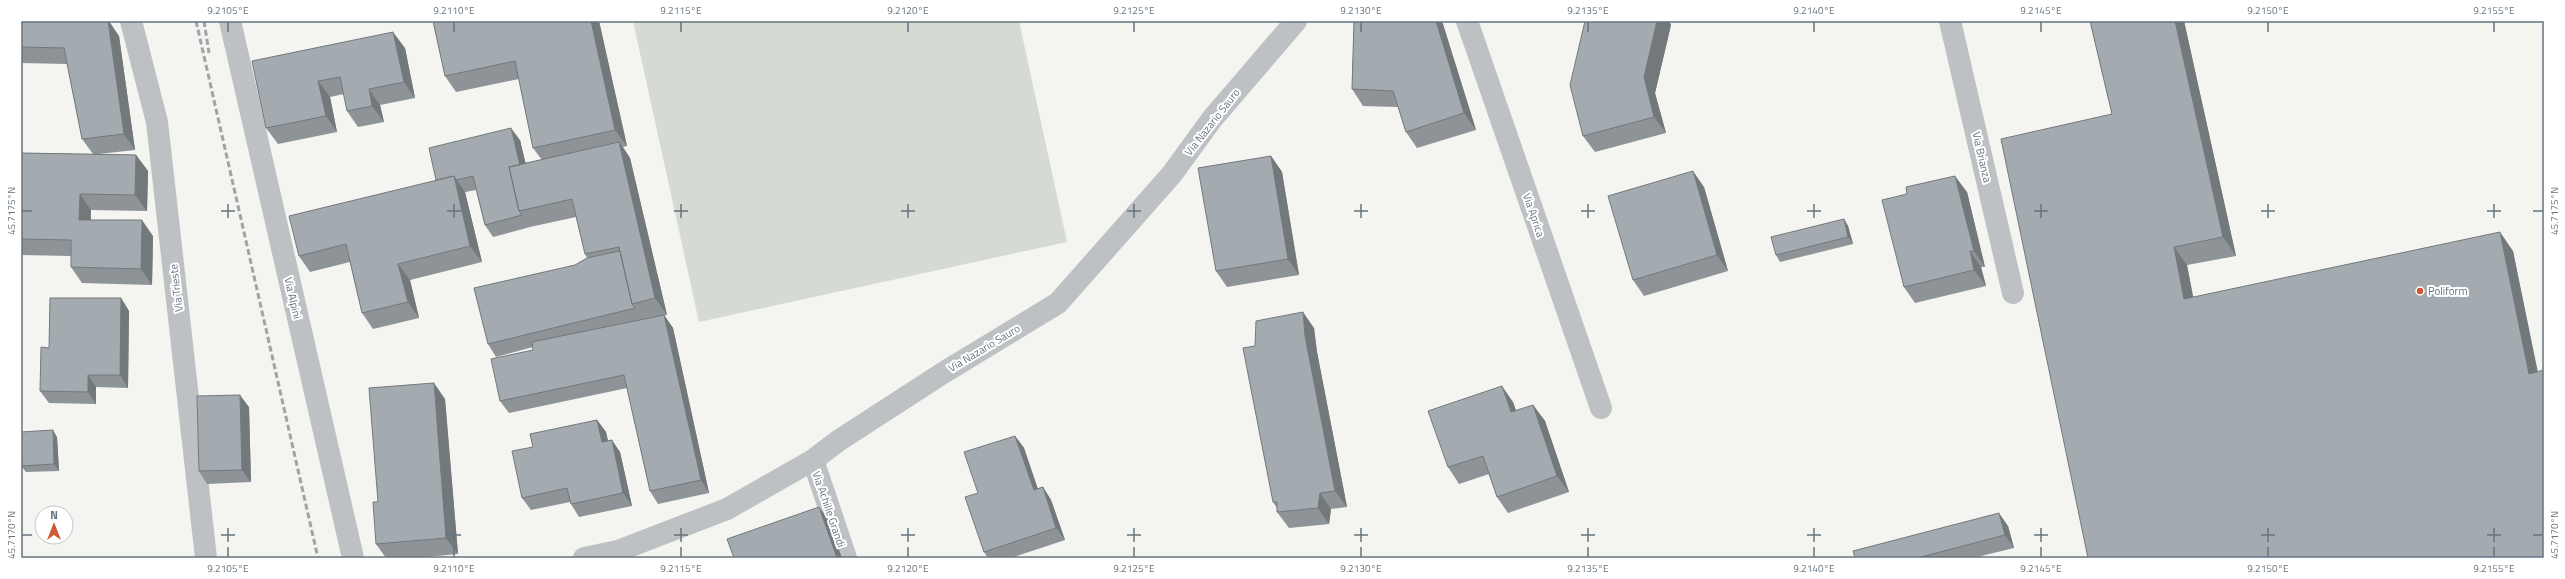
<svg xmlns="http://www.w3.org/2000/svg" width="2565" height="579" font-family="'Titillium Web',sans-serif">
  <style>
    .pitch { fill: #d5dad2 }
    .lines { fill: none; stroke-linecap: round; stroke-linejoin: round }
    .minor { stroke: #bdc1c4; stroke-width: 22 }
    .rail { stroke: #9fa4a9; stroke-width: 3; stroke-dasharray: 6 3; stroke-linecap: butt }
    .wall { fill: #8d9397 }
    .shaded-wall { fill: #73787b }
    .building { fill: #a4abb0; stroke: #73787b }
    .ticks { fill: none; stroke: #66737e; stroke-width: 1.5 }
    .poi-dot { fill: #d05a34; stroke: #fff; stroke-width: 1.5 }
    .labels { text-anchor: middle; stroke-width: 4; stroke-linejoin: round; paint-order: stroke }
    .street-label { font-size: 11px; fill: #66737e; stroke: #fff }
    .poi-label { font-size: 11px; fill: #66737e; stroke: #fff; text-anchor: start }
    .neatline { fill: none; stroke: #66737e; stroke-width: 1.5 }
    .ticks-label { font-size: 10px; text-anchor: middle; fill: #66737e }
  </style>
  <rect width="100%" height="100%" fill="#f4f4f0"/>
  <!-- pitch -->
  <path class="pitch" d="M 633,21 L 1019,21 L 1067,242 L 699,322 Z"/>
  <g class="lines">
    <!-- minor -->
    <path class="minor" d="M 131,21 L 157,122 L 206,558
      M 230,21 L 353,558
      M 1467,21 L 1601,408
      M 1950,21 L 2013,293
      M 813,460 L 846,558
      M 584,558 L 618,551 L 727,509 L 813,460 L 838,441 L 943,373 L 1058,303 L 1172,174 L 1212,119 L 1296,21"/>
    <!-- rail -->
    <path class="rail" d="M 196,21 L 318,558
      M 204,21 L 209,53"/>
  </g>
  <!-- wall -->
  <path class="wall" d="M 21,21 L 119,36 L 135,150 L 99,154 L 136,155 L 148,171 L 147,211 L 91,210 L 91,220 L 153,236 L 152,285 L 82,283 L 71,267 L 71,256 L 21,255 L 21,153 L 93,154 L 82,139 L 67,64 L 21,63 Z
    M 433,21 L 599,21 L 627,146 L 623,147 L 630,158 L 667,315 L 653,318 L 664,315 L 673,328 L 709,493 L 658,504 L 650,491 L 627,388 L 509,413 L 500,401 L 533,350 L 533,347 L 496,357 L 488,344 L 575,265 L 587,258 L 585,254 L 576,217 L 530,227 L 493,237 L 485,225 L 476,190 L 465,192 L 482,262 L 410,280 L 419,318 L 373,329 L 362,313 L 350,262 L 310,272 L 299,256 L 436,180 L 520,140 L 525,163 L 542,160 L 533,148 L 519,79 L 456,92 L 445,76 Z
    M 1354,21 L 1442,21 L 1476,130 L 1417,148 L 1406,132 L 1398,107 L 1363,106 L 1352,89 Z
    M 1585,21 L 1669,21 L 1671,25 L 1655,93 L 1666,133 L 1595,152 L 1583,136 Z
    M 2090,21 L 2184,21 L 2236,256 L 2187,265 L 2193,297 L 2513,251 L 2537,372 L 2088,558 L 2112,114 Z
    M 405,48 L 415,98 L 380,105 L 384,122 L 358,127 L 347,111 L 344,94 L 330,97 L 337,132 L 278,144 L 266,128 L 252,61 Z
    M 1271,156 L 1282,172 L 1299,275 L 1227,287 L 1216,271 Z
    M 1704,187 L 1728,271 L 1644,296 L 1633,280 Z
    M 1967,192 L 1985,267 L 1981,267 L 1986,286 L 1915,303 L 1904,287 Z
    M 1844,219 L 1848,226 L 1853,244 L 1780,262 L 1776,255 Z
    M 121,298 L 129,311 L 128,388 L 96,387 L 96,404 L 49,403 L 40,391 L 49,348 Z
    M 1314,328 L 1317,352 L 1347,507 L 1331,509 L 1329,524 L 1289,528 L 1277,512 L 1277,508 L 1273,502 L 1255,346 Z
    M 445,399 L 458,554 L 415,558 L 386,558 L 376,544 L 378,502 Z
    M 1513,402 L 1516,411 L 1533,405 L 1545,421 L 1569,492 L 1508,513 L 1497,497 L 1489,474 L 1459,484 L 1448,467 Z
    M 249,407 L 251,482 L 207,484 L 199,471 Z
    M 597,420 L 606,432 L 608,441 L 620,452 L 632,506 L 579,517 L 571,504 L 570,502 L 531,510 L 522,498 L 533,447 Z
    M 1015,436 L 1024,448 L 1038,489 L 1043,487 L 1051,500 L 1065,540 L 1011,558 L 988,558 L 984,552 L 978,493 Z
    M 57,437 L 59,471 L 26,472 L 22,467 L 22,498 L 21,498 L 21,462 L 22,463 Z
    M 2008,526 L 2014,548 L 1973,558 L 1855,558 Z"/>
  <!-- shaded-wall -->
  <path class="shaded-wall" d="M 108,21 L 109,21 L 119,36 L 135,150 L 124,134 Z
    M 591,21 L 599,21 L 627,146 L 615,130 Z
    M 1436,21 L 1442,21 L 1476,130 L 1464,113 Z
    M 1657,21 L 1669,21 L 1671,25 L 1655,93 L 1666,133 L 1654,117 L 1644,77 Z
    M 2175,21 L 2184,21 L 2236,256 L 2223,237 Z
    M 393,32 L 405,48 L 415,98 L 404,82 Z
    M 318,81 L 330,97 L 337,132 L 326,116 Z
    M 369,89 L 380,105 L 384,122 L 372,106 Z
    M 511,128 L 520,140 L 529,177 L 520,165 Z
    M 619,142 L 630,158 L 667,315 L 655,298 Z
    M 136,155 L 148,171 L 147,211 L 135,195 Z
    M 1271,156 L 1282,172 L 1299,275 L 1288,259 Z
    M 1693,171 L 1704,187 L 1728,271 L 1717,255 Z
    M 454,176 L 465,192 L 482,262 L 470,246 Z
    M 1955,176 L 1967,192 L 1985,267 L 1974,251 Z
    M 80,194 L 91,210 L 90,236 L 79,220 Z
    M 1844,219 L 1848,226 L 1853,244 L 1848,237 Z
    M 142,220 L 153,236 L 152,285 L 141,269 Z
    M 2500,232 L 2513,251 L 2542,392 L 2529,374 Z
    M 2174,247 L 2187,265 L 2197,317 L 2184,299 Z
    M 1970,251 L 1981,267 L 1986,286 L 1974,270 Z
    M 398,264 L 410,280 L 419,318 L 408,302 Z
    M 121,298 L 129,311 L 128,388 L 120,375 Z
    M 1303,312 L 1314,328 L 1317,352 L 1347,507 L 1335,491 L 1305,336 Z
    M 664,315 L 673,328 L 709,493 L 701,480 Z
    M 88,375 L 96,387 L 96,404 L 88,392 Z
    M 434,383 L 445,399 L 458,554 L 446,538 Z
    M 1502,386 L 1513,402 L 1522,428 L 1511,412 Z
    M 240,395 L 249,407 L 251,482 L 242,470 Z
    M 1533,405 L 1545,421 L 1569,492 L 1557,476 Z
    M 597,420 L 606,432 L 611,454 L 602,442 Z
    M 53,430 L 57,437 L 59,471 L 54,464 Z
    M 1015,436 L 1024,448 L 1042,502 L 1034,490 Z
    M 612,440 L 620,452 L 632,506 L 623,493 Z
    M 21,462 L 22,464 L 22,498 L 21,496 Z
    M 1043,487 L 1051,500 L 1065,540 L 1056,528 Z
    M 1320,493 L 1331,509 L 1329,524 L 1318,508 Z
    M 819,507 L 828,519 L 842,558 L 837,558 Z
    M 1999,513 L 2008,526 L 2014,548 L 2005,535 Z"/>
  <!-- building -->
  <path class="building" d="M 21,21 L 108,21 L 124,134 L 82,139 L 64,48 L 21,47 Z
    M 433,21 L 591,21 L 615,130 L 533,148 L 515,61 L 445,76 Z
    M 1354,21 L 1436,21 L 1464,113 L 1406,132 L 1393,91 L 1352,89 Z
    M 1585,21 L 1657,21 L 1644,77 L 1654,117 L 1583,136 L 1570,85 Z
    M 2090,21 L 2175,21 L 2223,237 L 2174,247 L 2184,299 L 2500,232 L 2529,374 L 2544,370 L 2544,558 L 2088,558 L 2001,139 L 2112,114 Z
    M 393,32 L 404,82 L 369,89 L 372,106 L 347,111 L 340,77 L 318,81 L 326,116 L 266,128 L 252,61 Z
    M 511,128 L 520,165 L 509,167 L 519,211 L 522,215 L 485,225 L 473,176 L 456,180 L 454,176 L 436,180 L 429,148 Z
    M 619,142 L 655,298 L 632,304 L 619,247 L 585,254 L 572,199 L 519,211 L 509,167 Z
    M 21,153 L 136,155 L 135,195 L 80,194 L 79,220 L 142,220 L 141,269 L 71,267 L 71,240 L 21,239 Z
    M 1271,156 L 1288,259 L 1216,271 L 1198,168 Z
    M 1693,171 L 1717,255 L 1633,280 L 1608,196 Z
    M 454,176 L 470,246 L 398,264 L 408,302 L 362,313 L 346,244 L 299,256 L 289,216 Z
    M 1955,176 L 1974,251 L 1970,251 L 1974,270 L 1904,287 L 1882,200 L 1907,194 L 1906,187 Z
    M 1844,219 L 1848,237 L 1776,255 L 1771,237 Z
    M 620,251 L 632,304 L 635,308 L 488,344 L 474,288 L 575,265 L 587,258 Z
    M 50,298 L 121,298 L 120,375 L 88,375 L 88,392 L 40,391 L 41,347 L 49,348 Z
    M 1303,312 L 1305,336 L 1335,491 L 1320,493 L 1318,508 L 1277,512 L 1277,502 L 1273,502 L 1243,348 L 1255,346 L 1256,321 Z
    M 664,315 L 701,480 L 650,491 L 624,375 L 500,401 L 491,359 L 533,350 L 532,342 Z
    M 434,383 L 446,538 L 376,544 L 373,502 L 378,502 L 369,388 Z
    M 1502,386 L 1511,412 L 1533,405 L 1557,476 L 1497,497 L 1483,456 L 1448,467 L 1428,411 Z
    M 240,395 L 242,470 L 199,471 L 197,396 Z
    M 597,420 L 602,442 L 612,440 L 623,493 L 571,504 L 567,488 L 522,498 L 512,451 L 533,447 L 530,434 Z
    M 53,430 L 54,464 L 22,466 L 21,432 Z
    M 1015,436 L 1034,490 L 1043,487 L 1056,528 L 984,552 L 965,497 L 978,493 L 964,452 Z
    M 819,507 L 837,558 L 734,558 L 727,539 Z
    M 1999,513 L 2005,535 L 1917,558 L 1855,558 L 1853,551 Z"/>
  <!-- ticks -->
  <path class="ticks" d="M 228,22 L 228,32M 454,22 L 454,32M 681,22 L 681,32M 908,22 L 908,32M 1134,22 L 1134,32M 1361,22 L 1361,32M 1588,22 L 1588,32M 1814,22 L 1814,32M 2041,22 L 2041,32M 2268,22 L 2268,32M 2494,22 L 2494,32M 228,204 L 228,218M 454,204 L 454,218M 681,204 L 681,218M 908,204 L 908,218M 1134,204 L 1134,218M 1361,204 L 1361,218M 1588,204 L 1588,218M 1814,204 L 1814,218M 2041,204 L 2041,218M 2268,204 L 2268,218M 2494,204 L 2494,218M 22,211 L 32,211M 221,211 L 235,211M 447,211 L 461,211M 674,211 L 688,211M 901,211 L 915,211M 1127,211 L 1141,211M 1354,211 L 1368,211M 1581,211 L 1595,211M 1807,211 L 1821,211M 2034,211 L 2048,211M 2261,211 L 2275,211M 2487,211 L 2501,211M 2533,211 L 2543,211M 228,528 L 228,542M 454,528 L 454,542M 681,528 L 681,542M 908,528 L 908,542M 1134,528 L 1134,542M 1361,528 L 1361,542M 1588,528 L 1588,542M 1814,528 L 1814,542M 2041,528 L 2041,542M 2268,528 L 2268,542M 2494,528 L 2494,542M 22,535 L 32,535M 221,535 L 235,535M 447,535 L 461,535M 674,535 L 688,535M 901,535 L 915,535M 1127,535 L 1141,535M 1354,535 L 1368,535M 1581,535 L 1595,535M 1807,535 L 1821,535M 2034,535 L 2048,535M 2261,535 L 2275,535M 2487,535 L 2501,535M 2533,535 L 2543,535M 228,547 L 228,557M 454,547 L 454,557M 681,547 L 681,557M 908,547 L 908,557M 1134,547 L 1134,557M 1361,547 L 1361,557M 1588,547 L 1588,557M 1814,547 L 1814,557M 2041,547 L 2041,557M 2268,547 L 2268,557M 2494,547 L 2494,557"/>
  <!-- markers -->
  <circle class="poi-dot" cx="2420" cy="291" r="4"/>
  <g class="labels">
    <!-- street labels -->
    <g class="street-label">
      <text transform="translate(1212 122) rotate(-52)" y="4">Via Nazario Sauro</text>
      <text transform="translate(1982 157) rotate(77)" y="4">Via Brianza</text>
      <text transform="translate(1534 215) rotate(71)" y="4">Via Aprica</text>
      <text transform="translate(176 288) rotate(-97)" y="4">Via Trieste</text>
      <text transform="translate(293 298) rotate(77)" y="4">Via Alpini</text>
      <text transform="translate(984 348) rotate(-31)" y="4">Via Nazario Sauro</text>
      <text transform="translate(829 509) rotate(71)" y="4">Via Achille Grandi</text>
    </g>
    <!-- poi labels -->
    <g class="poi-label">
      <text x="2428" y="295">Poliform</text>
    </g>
  </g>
  <!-- border -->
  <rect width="2565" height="579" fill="none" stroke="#ffffff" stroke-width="44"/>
  <!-- north arrow -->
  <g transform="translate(54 525)"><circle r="19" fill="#ffffff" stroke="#c2c7cb"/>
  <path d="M0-3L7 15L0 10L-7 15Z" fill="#d05a34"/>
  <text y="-6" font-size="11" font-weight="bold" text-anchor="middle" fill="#66737e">N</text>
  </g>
  <rect x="22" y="22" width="2521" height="535" class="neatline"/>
  <g class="ticks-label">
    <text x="228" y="14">9.2105°E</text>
    <text x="454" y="14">9.2110°E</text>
    <text x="681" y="14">9.2115°E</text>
    <text x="908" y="14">9.2120°E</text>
    <text x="1134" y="14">9.2125°E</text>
    <text x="1361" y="14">9.2130°E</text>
    <text x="1588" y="14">9.2135°E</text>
    <text x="1814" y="14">9.2140°E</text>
    <text x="2041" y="14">9.2145°E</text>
    <text x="2268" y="14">9.2150°E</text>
    <text x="2494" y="14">9.2155°E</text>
    <text transform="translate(11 211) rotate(-90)" y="4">45.7175°N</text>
    <text transform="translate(2554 211) rotate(-90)" y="4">45.7175°N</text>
    <text transform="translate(11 535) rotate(-90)" y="4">45.7170°N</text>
    <text transform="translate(2554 535) rotate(-90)" y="4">45.7170°N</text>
    <text x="228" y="572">9.2105°E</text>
    <text x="454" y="572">9.2110°E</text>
    <text x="681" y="572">9.2115°E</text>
    <text x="908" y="572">9.2120°E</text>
    <text x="1134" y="572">9.2125°E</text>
    <text x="1361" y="572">9.2130°E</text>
    <text x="1588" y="572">9.2135°E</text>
    <text x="1814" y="572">9.2140°E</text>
    <text x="2041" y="572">9.2145°E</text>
    <text x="2268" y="572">9.2150°E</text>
    <text x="2494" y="572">9.2155°E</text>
  </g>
</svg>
